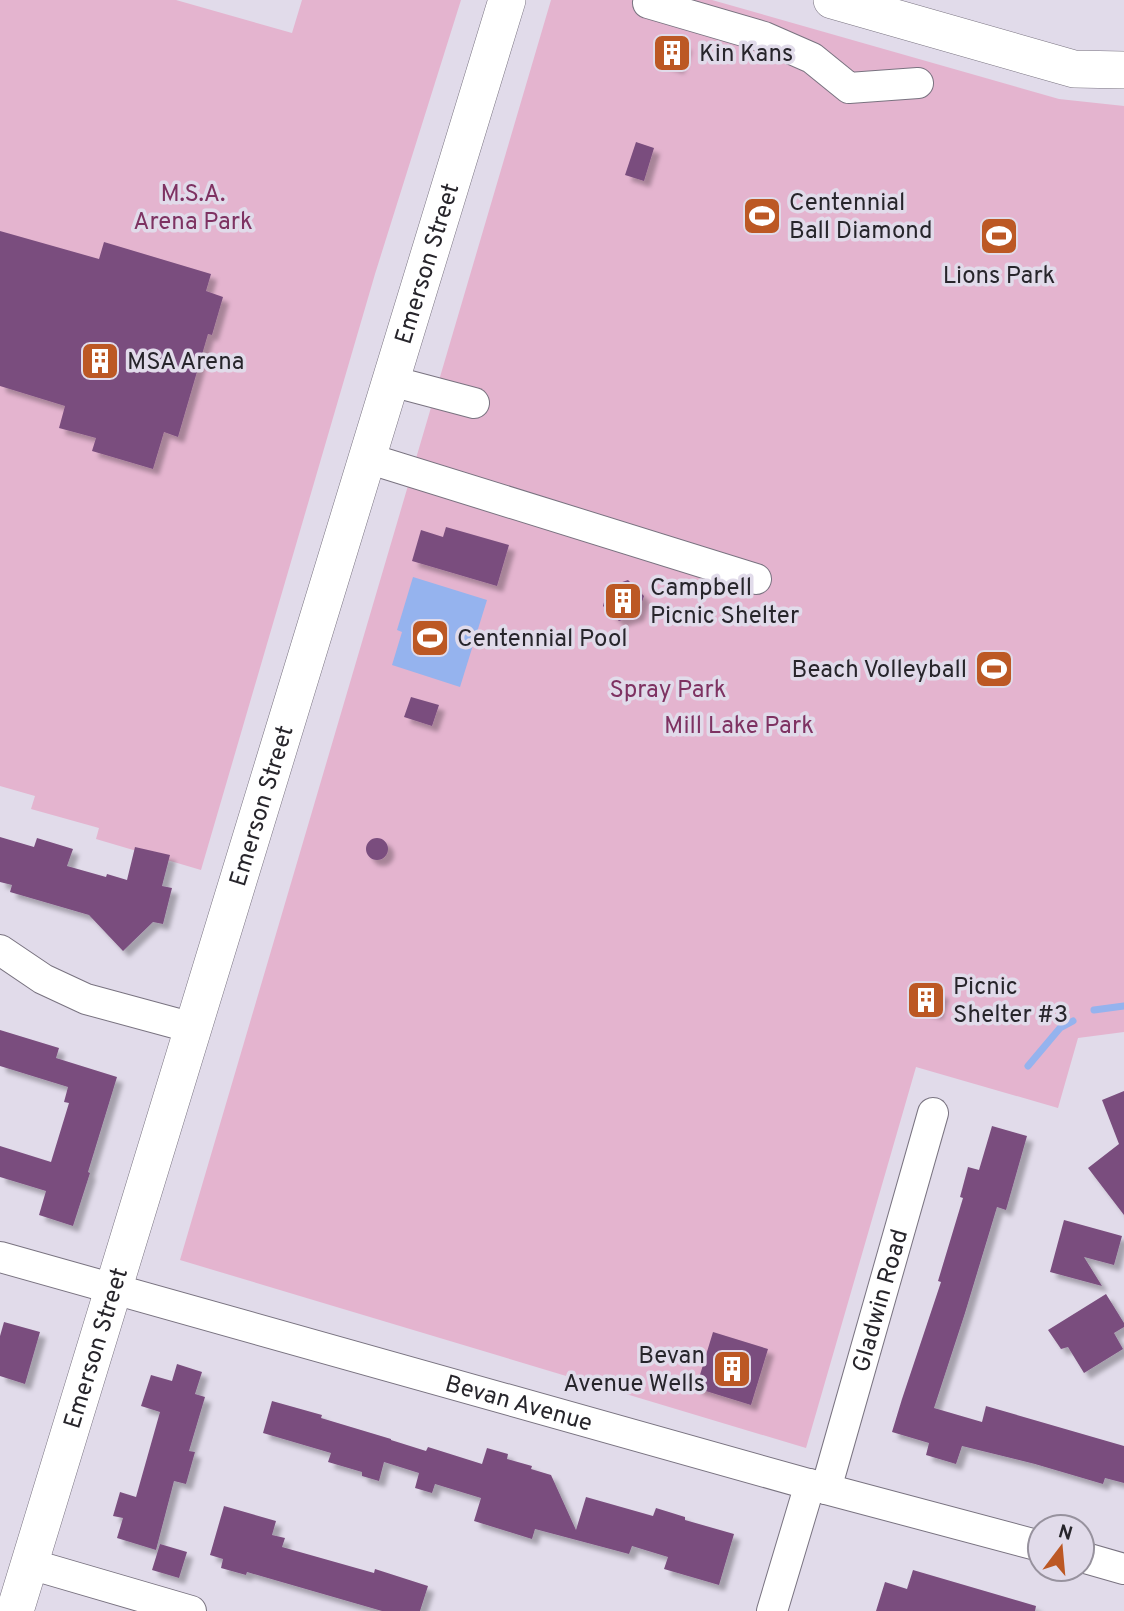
<svg xmlns="http://www.w3.org/2000/svg" width="1124" height="1611" font-family="Overpass,sans-serif">
  <style>
    .green { fill: #e4b4cf }
    .water { fill: #95b3ee }
    .lines { fill: none; stroke-linecap: round; stroke-linejoin: round }
    .stream { stroke: #95b3ee; stroke-width: 7 }
    .building { fill: #7a4e7e; filter: url(#shadow) }
    .minor-casing { stroke: #797380; stroke-width: 32 }
    .major-casing { stroke: #797380; stroke-width: 38 }
    .minor { stroke: #fff; stroke-width: 30 }
    .major { stroke: #fff; stroke-width: 37 }
    .labels { text-anchor: middle; stroke-width: 7; stroke-linejoin: round; paint-order: stroke }
    .poi-label { font-size: 24px; fill: #27252b; stroke: #e1dbea; text-anchor: start }
    .park-label { font-size: 24px; fill: #7e3262; stroke: #e1dbea }
    .street-label { font-size: 24px; fill: #27252b; stroke: #e1dbea }
  </style>
  <defs>
    <filter id="shadow"><feDropShadow dx="6" dy="6" stdDeviation="2" flood-color="#0004"/></filter>
  </defs>
  <rect width="100%" height="100%" fill="#e1dbea"/>
  <!-- green -->
  <path class="green" d="M 0,0 L 176,0 L 292,33 L 302,0 L 461,0 L 375,274 L 201,870 L 96,839 L 99,828 L 31,809 L 35,796 L 0,786 Z
    M 551,0 L 712,0 L 1059,99 L 1124,106 L 1124,1032 L 1078,1038 L 1058,1108 L 916,1067 L 806,1448 L 180,1260 Z"/>
  <!-- water -->
  <path class="water" d="M 413,577 L 487,600 L 460,687 L 392,665 L 402,632 L 397,630 Z"/>
  <g class="lines">
    <!-- stream -->
    <path class="stream" d="M 1094,1010 L 1124,1006
      M 1028,1066 L 1060,1028 L 1073,1021"/>
  </g>
  <!-- building -->
  <path class="building" d="M 666,38 L 686,45 L 678,68 L 658,61 Z
    M 636,142 L 654,148 L 644,181 L 625,175 Z
    M 0,231 L 99,259 L 104,242 L 211,274 L 206,291 L 223,297 L 212,335 L 208,334 L 178,437 L 164,432 L 153,469 L 92,451 L 96,438 L 59,428 L 65,406 L 0,386 Z
    M 446,527 L 509,545 L 497,586 L 412,561 L 421,530 L 443,537 Z
    M 628,580 L 644,596 L 638,615 L 619,621 L 603,606 L 608,587 Z
    M 411,697 L 439,705 L 432,726 L 404,717 Z
    M 0,837 L 34,847 L 37,838 L 73,849 L 67,866 L 106,877 L 107,874 L 127,880 L 135,847 L 170,855 L 162,886 L 172,888 L 163,924 L 153,922 L 123,951 L 89,915 L 10,892 L 12,885 L 0,882 Z
    M366 849a11 11 0 1 1 22 0a11 11 0 1 1-22 0Z
    M 915,985 L 943,993 L 937,1014 L 909,1006 Z
    M 0,1030 L 59,1048 L 56,1058 L 117,1077 L 88,1172 L 90,1173 L 73,1226 L 39,1215 L 46,1191 L 0,1177 L 0,1146 L 51,1162 L 69,1103 L 64,1102 L 68,1087 L 0,1066 Z
    M 1124,1091 L 1124,1215 L 1088,1168 L 1119,1144 L 1102,1100 Z
    M 992,1126 L 1027,1136 L 1006,1210 L 997,1207 L 965,1313 L 934,1408 L 982,1422 L 986,1406 L 1124,1446 L 1124,1483 L 1105,1478 L 1103,1484 L 1035,1464 L 962,1446 L 956,1464 L 926,1455 L 929,1443 L 892,1432 L 902,1399 L 941,1282 L 938,1281 L 963,1198 L 960,1197 L 968,1167 L 979,1170 Z
    M 1064,1220 L 1122,1236 L 1114,1265 L 1084,1257 L 1102,1286 L 1050,1272 Z
    M 1106,1294 L 1124,1323 L 1124,1327 L 1114,1333 L 1123,1349 L 1084,1373 L 1068,1347 L 1061,1349 L 1048,1330 Z
    M 4,1322 L 40,1332 L 25,1384 L 0,1376 L 0,1336 Z
    M 713,1332 L 768,1349 L 751,1405 L 696,1388 Z
    M 177,1364 L 202,1372 L 195,1394 L 205,1397 L 189,1451 L 195,1452 L 186,1484 L 174,1481 L 156,1550 L 117,1538 L 123,1518 L 113,1516 L 120,1492 L 136,1497 L 160,1412 L 141,1406 L 151,1375 L 172,1381 Z
    M 272,1401 L 322,1415 L 321,1418 L 391,1439 L 391,1440 L 426,1451 L 428,1447 L 482,1464 L 487,1448 L 508,1454 L 507,1459 L 532,1466 L 531,1469 L 551,1475 L 576,1530 L 586,1497 L 653,1516 L 656,1508 L 685,1517 L 685,1520 L 734,1534 L 719,1585 L 664,1569 L 668,1557 L 632,1546 L 629,1554 L 535,1529 L 532,1539 L 474,1521 L 481,1498 L 435,1484 L 432,1493 L 415,1488 L 419,1473 L 384,1462 L 379,1481 L 362,1476 L 362,1472 L 328,1462 L 331,1453 L 263,1433 Z
    M 224,1506 L 276,1521 L 272,1535 L 285,1538 L 282,1547 L 374,1573 L 375,1569 L 428,1586 L 420,1611 L 382,1611 L 247,1572 L 246,1575 L 221,1568 L 223,1559 L 210,1555 Z
    M 160,1544 L 187,1552 L 179,1578 L 152,1570 Z
    M 913,1570 L 1036,1606 L 1035,1611 L 876,1611 L 885,1582 L 907,1589 Z"/>
  <g class="lines">
    <defs>
      <g id="minor">
        <path d="M 649,0 L 648,3 L 764,37 L 812,58 L 849,88 L 918,83"/>
        <path d="M 391,381 L 474,403"/>
        <path d="M 367,458 L 756,579"/>
        <path d="M 0,950 L 43,979 L 86,999 L 193,1028"/>
        <path id="s1" d="M 0,1257 L 826,1489 L 1040,1546"/>
        <path id="s2" d="M 826,1489 L 933,1113"/>
        <path d="M 1082,1557 L 1124,1569"/>
        <path d="M 30,1564 L 191,1611"/>
        <path d="M 772,1611 L 810,1484"/>
      </g>
      <g id="major">
        <path d="M 832,0 L 1074,69 L 1124,70"/>
        <path id="s3" d="M 15,1611 L 507,0"/>
      </g>
    </defs>
    <!-- minor casing -->
    <use href="#minor" class="minor-casing"/>
    <!-- major casing -->
    <use href="#major" class="major-casing"/>
    <!-- minor -->
    <use href="#minor" class="minor"/>
    <!-- major -->
    <use href="#major" class="major"/>
  </g>
  <!-- icons -->
  <defs>
    <symbol id="building-square" viewBox="-11 -11 22 22"><rect x="-9" y="-9" width="18" height="18" rx="4" fill="#bc5824" stroke="#e1dbea"/><path d="M-4-6H4V6H1V3H-1V6H-4ZM-2.5-4.3h1.7v1.8h-1.7ZM.8-4.3h1.7v1.8H.8ZM-2.5-1h1.7V.8h-1.7ZM.8-1h1.7V.8H.8Z" fill="#fff"/></symbol>
    <symbol id="stadium-square" viewBox="-11 -11 22 22"><rect x="-9" y="-9" width="18" height="18" rx="4" fill="#bc5824" stroke="#e1dbea"/><path d="M0-5a6.5 5 0 1 0 0 10a6.5 5 0 1 0 0-10ZM-3.5-1.8h7v3.6h-7Z" fill="#fff"/></symbol>
  </defs>
  <g fill-rule="evenodd">
    <use href="#building-square" x="650" y="31" width="44" height="44"/>
    <use href="#stadium-square" x="740" y="194" width="44" height="44"/>
    <use href="#stadium-square" x="977" y="214" width="44" height="44"/>
    <use href="#building-square" x="78" y="339" width="44" height="44"/>
    <use href="#building-square" x="601" y="579" width="44" height="44"/>
    <use href="#stadium-square" x="408" y="616" width="44" height="44"/>
    <use href="#stadium-square" x="972" y="647" width="44" height="44"/>
    <use href="#building-square" x="904" y="978" width="44" height="44"/>
    <use href="#building-square" x="710" y="1347" width="44" height="44"/>
  </g>
  <g class="labels">
    <!-- poi labels -->
    <g class="poi-label">
      <text x="699" y="61">Kin Kans</text>
      <text x="789" y="210">Centennial<tspan x="789" dy="28">Ball Diamond</tspan></text>
      <text x="999" y="283" text-anchor="middle">Lions Park</text>
      <text x="127" y="369">MSA Arena</text>
      <text x="650" y="595">Campbell<tspan x="650" dy="28">Picnic Shelter</tspan></text>
      <text x="457" y="646">Centennial Pool</text>
      <text x="967" y="677" text-anchor="end">Beach Volleyball</text>
      <text x="953" y="994">Picnic<tspan x="953" dy="28">Shelter #3</tspan></text>
      <text x="705" y="1363" text-anchor="end">Bevan<tspan x="705" dy="28">Avenue Wells</tspan></text>
    </g>
    <!-- park labels -->
    <g class="park-label">
      <text x="193" y="201">M.S.A.<tspan x="193" dy="28">Arena Park</tspan></text>
      <text x="668" y="697">Spray Park</text>
      <text x="739" y="733">Mill Lake Park</text>
    </g>
    <!-- street labels -->
    <g class="street-label">
      <text dy="8" stroke="none"><textPath href="#s3" startOffset="1409">Emerson Street</textPath></text>
      <text dy="8" stroke="none"><textPath href="#s3" startOffset="842">Emerson Street</textPath></text>
      <text dy="8" stroke="none"><textPath href="#s2" startOffset="196">Gladwin Road</textPath></text>
      <text dy="8" stroke="none"><textPath href="#s3" startOffset="275">Emerson Street</textPath></text>
      <text dy="8" stroke="none"><textPath href="#s1" startOffset="539">Bevan Avenue</textPath></text>
    </g>
  </g>
  <!-- north arrow -->
  <g transform="translate(1061 1548) rotate(16)"><circle r="33" fill="#e1dbea" stroke="#97929e" stroke-width="2"/>
  <path d="M0-5L12 26L0 18L-12 26Z" fill="#bc5824"/>
  <text y="-10" font-size="19" font-weight="bold" text-anchor="middle" fill="#27252b">N</text>
  </g>
</svg>
